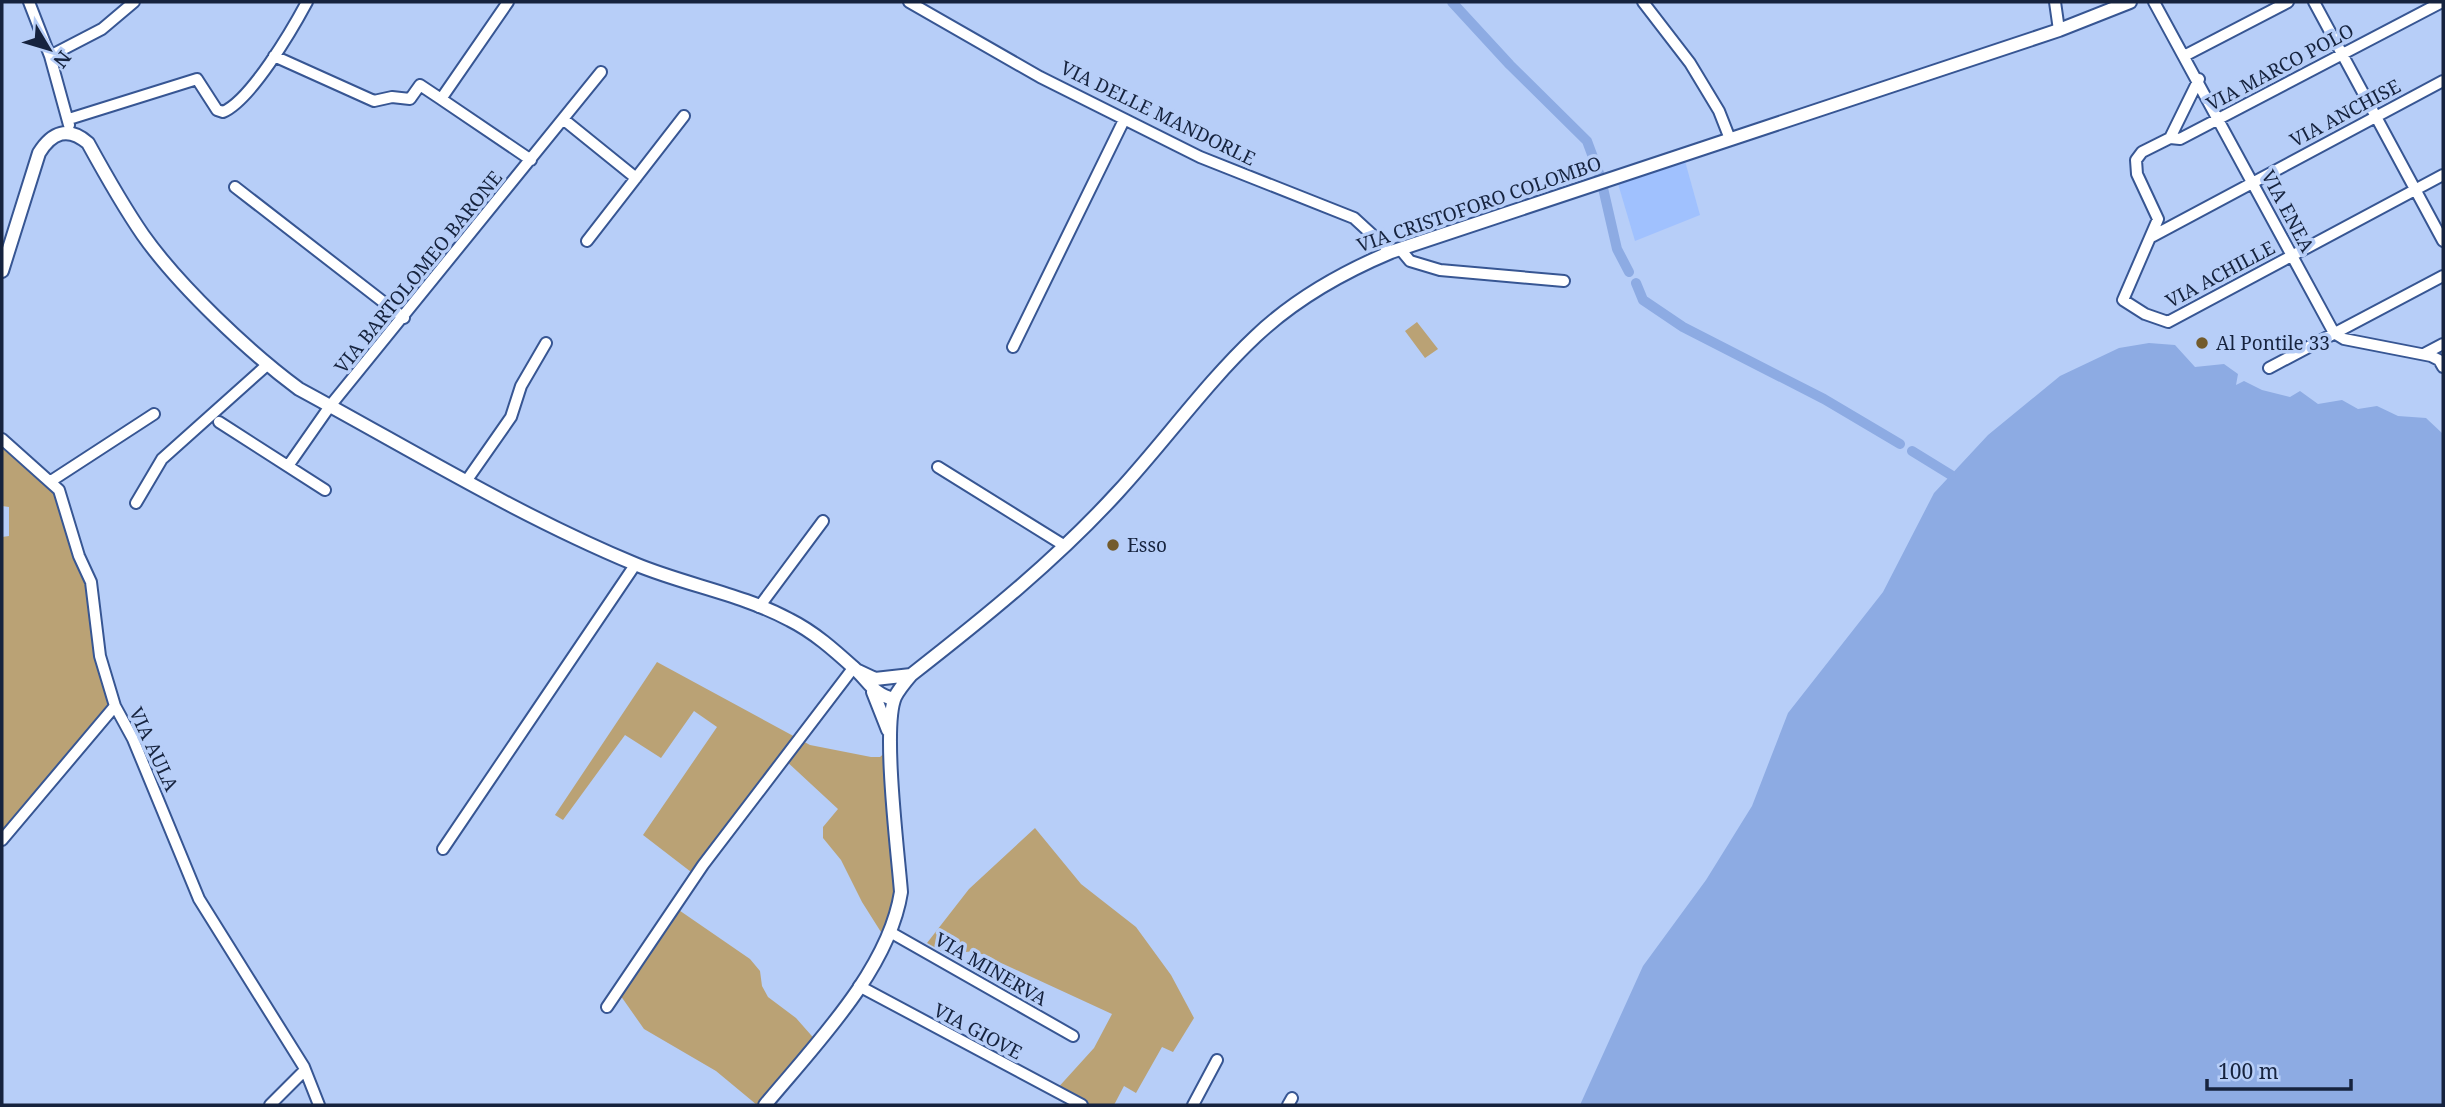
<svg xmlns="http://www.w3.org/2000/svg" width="2445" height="1107" font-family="'Noto Serif',serif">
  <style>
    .built { fill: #a0c1fe }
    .green { fill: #baa275 }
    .water { fill: #8dabe3 }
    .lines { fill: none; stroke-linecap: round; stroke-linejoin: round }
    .canal { stroke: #8dabe3; stroke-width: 10 }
    .minor-casing { stroke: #375693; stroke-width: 14 }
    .major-casing { stroke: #375693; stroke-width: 16 }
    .minor { stroke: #fff; stroke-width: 10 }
    .major { stroke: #fff; stroke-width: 12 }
    .poi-dot { fill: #735b2c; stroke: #b7cef8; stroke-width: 2.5 }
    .labels { text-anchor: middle; stroke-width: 7; stroke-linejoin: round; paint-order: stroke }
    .street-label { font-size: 19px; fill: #16233e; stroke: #b7cef8 }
    .poi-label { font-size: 19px; fill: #16233e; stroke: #b7cef8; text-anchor: start }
  </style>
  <rect width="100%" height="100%" fill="#b7cef8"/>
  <!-- built -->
  <path class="built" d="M 1683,154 L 1700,215 L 1635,241 L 1616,177 Z"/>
  <!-- green -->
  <path class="green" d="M 1417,322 L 1438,349 L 1425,358 L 1405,331 Z
    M 2,439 L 51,481 L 91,582 L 115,706 L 2,840 L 2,537 L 9,536 L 9,507 L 2,506 Z
    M 657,662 L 810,745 L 871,757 L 880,757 L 887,751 L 901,892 L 886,940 L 862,902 L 841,860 L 823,838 L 823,827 L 838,809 L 784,759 L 695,875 L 643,835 L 717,727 L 694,711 L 661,758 L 625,735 L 563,820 L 555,815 Z
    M 1035,828 L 1081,884 L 1136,927 L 1171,975 L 1194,1018 L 1173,1052 L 1162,1047 L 1136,1093 L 1124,1086 L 1114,1105 L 1082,1105 L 1055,1091 L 1094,1048 L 1112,1014 L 975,951 L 947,954 L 927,943 L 969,889 Z
    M 673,906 L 750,959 L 760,971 L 762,986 L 768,997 L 796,1018 L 818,1043 L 765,1105 L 757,1105 L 716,1071 L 644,1029 L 618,992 Z"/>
  <!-- water -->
  <path class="water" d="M 2149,343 L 2175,345 L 2195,367 L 2224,364 L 2238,374 L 2236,385 L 2244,381 L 2262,390 L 2290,397 L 2300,391 L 2318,404 L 2342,400 L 2358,409 L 2377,406 L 2398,416 L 2426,418 L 2443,434 L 2443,1105 L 1580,1105 L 1643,966 L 1706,880 L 1752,806 L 1788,713 L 1883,592 L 1934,493 L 1988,435 L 2060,376 L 2119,348 Z"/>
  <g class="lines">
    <!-- canal -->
    <path class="canal" d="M 1452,2 L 1510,65 L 1587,141 L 1600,176
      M 1603,188 L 1617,249 L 1629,272
      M 1636,283 L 1643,300 L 1683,327 L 1824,399 L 1900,444
      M 1912,451 L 1951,475"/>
    <defs>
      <path id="minor" d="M 29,2 L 50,56 L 69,125
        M 508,2 L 441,99 L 531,160
        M 909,2 L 1040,77 L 1200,157 L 1354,218 L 1391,252
        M 1643,2 L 1690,63 L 1719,111 L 1730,139
        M 2055,2 L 2059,30
        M 2154,2 L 2334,333 L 2344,339 L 2431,356 L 2439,360 L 2443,367
        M 2314,2 L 2443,241
        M 2186,55 L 2288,2
        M 50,56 L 102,29 L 134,2
        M 274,56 L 374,101 L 392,97 L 410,99 L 420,85 L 441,99
        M 2199,79 L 2170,138 L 2142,152 L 2136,160 L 2137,174 L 2158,219 L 2123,300 L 2145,314 L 2168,322 L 2443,175
        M 69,119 L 197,79 L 217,110 L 223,112 C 251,100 292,30 307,2
        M 563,119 L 636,178
        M 2170,138 L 2180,139 L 2442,2
        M 235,187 L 404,318
        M 2153,236 L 2443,81
        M 587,241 L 684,116
        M 1400,249 L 1410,261 L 1440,270 L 1564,281
        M 1013,347 L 1124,120
        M 2424,354 L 2443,344
        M 2269,368 L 2443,276
        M 219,422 L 325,490
        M 2,439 L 59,490 L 79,556 L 91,582 L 100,656 L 115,706 L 133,739 L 199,899 L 304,1067 L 319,1105
        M 288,466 L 330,406 L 601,72
        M 938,467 L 1065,546
        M 467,480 L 511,417 L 521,386 L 546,343
        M 51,481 L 154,414
        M 136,503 L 162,459 L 267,365
        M 759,607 L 823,521
        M 2,840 L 115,706
        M 443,849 L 635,565
        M 890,932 L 1073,1036
        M 859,986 L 1082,1105
        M 607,1007 L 703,865 L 854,667
        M 270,1105 L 305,1070
        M 1193,1105 L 1217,1060
        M 1288,1105 L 1292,1098"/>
      <path id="major" d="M 2,271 L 39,153 C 52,132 68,126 88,143 C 105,174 123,206 143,235 C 179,286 249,352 299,389 C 410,449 519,516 635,564 C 685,585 742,594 790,620 C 814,632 834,650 854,668 C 869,681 872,694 894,699
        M 858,671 L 875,679 L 911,675
        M 873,692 L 888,730
        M 765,1105 C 814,1046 889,970 901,892 C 898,853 882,727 895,697 C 899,689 905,682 911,675 C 984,618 1056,560 1118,492 C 1165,441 1206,383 1256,336 C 1295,299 1341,273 1391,252 L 2059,30 L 2130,2"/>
    </defs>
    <!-- minor casing -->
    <use href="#minor" class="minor-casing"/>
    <!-- major casing -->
    <use href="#major" class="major-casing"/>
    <!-- minor -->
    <use href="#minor" class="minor"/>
    <!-- major -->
    <use href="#major" class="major"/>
  </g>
  <!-- markers -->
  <g class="poi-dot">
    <circle cx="2202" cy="343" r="7"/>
    <circle cx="1113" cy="545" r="7"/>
  </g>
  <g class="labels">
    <!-- street labels -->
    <g class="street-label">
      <text transform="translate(2280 67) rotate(-28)" y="7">VIA MARCO POLO</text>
      <text transform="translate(1158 113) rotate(26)" y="7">VIA DELLE MANDORLE</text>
      <text transform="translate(2345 113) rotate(-28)" y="7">VIA ANCHISE</text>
      <text transform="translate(1479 204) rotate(-19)" y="7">VIA CRISTOFORO COLOMBO</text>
      <text transform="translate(2288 211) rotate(62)" y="7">VIA ENEA</text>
      <text transform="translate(418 272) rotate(-51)" y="7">VIA BARTOLOMEO BARONE</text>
      <text transform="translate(2220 274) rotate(-28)" y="7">VIA ACHILLE</text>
      <text transform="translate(154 749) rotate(65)" y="7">VIA AULA</text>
      <text transform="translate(991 969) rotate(30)" y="7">VIA MINERVA</text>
      <text transform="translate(978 1031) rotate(28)" y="7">VIA GIOVE</text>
    </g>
    <!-- poi labels -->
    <g class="poi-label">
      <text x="2216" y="350">Al Pontile 33</text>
      <text x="1127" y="552">Esso</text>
    </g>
  </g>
  <!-- border -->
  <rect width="2445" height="1107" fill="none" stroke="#16233e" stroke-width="7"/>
  <!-- north arrow -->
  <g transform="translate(49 49) rotate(128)" stroke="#b7cef8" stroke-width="5" paint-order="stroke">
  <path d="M0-5L12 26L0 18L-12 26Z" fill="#16233e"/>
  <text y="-10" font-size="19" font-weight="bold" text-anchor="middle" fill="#16233e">N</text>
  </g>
  <!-- scale -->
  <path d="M2207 1079v10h144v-10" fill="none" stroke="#16233e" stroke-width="3.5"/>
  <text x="2218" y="1079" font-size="21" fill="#16233e" stroke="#b7cef8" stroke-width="5" paint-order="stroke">100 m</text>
</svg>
